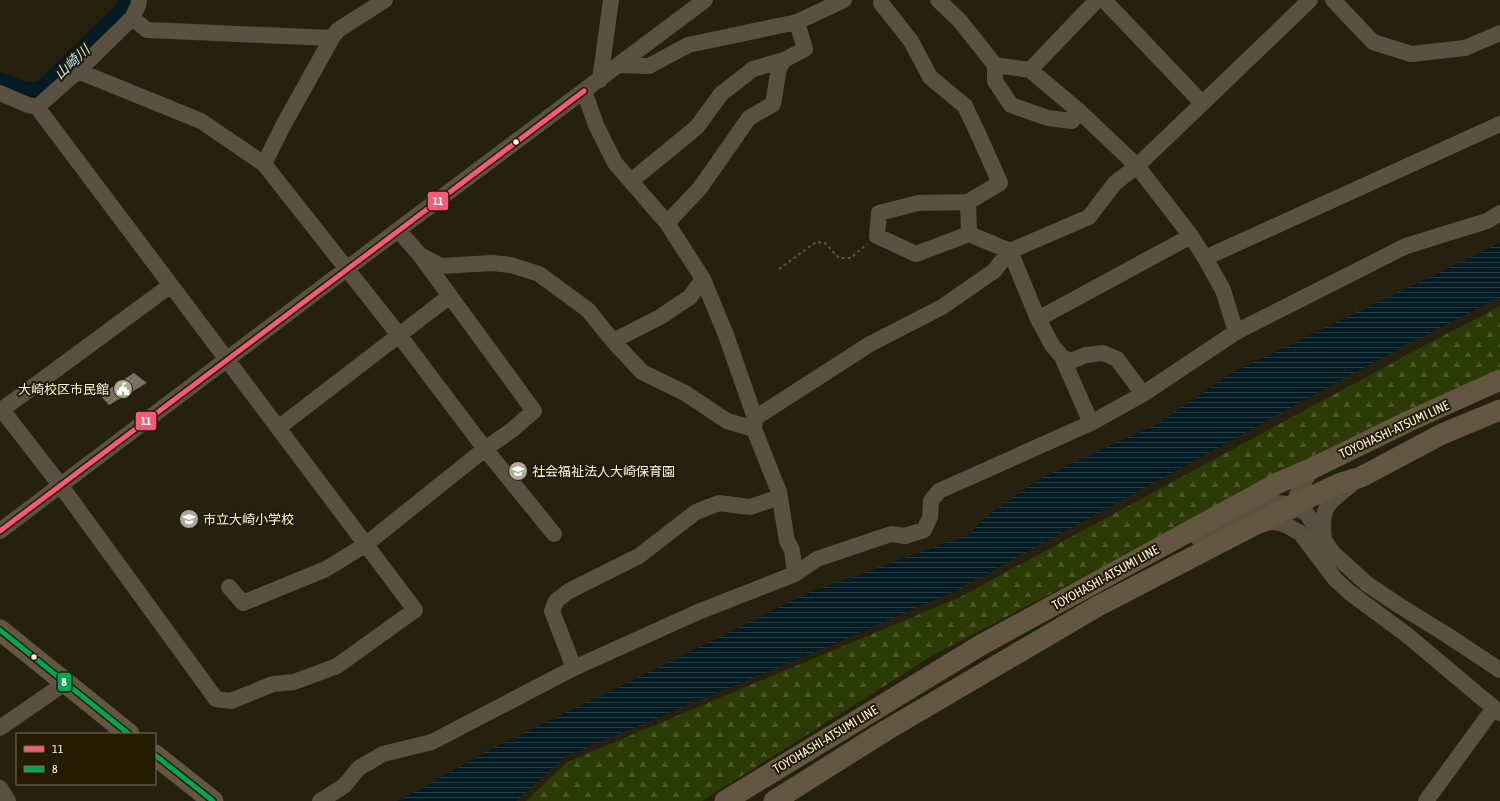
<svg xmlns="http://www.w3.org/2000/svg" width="1500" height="801" font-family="'Asap Condensed','Noto Sans JP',sans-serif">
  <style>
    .forest { fill: url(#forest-firs) }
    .water { fill: url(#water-rules) }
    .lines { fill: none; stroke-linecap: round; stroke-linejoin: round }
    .river { stroke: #031b23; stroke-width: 21 }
    .building { fill: url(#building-hatch) }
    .path { stroke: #5e5749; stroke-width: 2; stroke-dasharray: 3 3; stroke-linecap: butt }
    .minor { stroke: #5a5142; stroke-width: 16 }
    .major { stroke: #635744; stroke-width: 21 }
    .bus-1-casing { stroke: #251b00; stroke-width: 8 }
    .bus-2-casing { stroke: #251b00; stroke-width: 8 }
    .bus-1 { stroke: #f75a77; stroke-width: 5 }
    .bus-2 { stroke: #00a651; stroke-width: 5 }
    .bus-dot { fill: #fbf4e3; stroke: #251b00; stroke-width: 1.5 }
    .labels { text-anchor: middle; stroke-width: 4; stroke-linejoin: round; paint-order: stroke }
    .poi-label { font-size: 13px; fill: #fbf4e3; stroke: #251b00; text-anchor: start }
    .street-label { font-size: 13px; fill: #fbf4e3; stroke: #251b00 }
    .water-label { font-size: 14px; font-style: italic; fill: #baeafb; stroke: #251b00 }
    .line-badge { stroke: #251b00; stroke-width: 1.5 }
    .badge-label { font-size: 11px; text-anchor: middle; font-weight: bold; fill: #fff }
  </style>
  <defs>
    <pattern id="forest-firs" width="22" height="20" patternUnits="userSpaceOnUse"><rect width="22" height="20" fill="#2c3a05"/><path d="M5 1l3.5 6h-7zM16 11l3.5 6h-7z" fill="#4c5729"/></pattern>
    <pattern id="water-rules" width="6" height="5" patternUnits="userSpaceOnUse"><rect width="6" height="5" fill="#031b23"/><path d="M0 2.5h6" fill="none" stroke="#293d43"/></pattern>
    <pattern id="building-hatch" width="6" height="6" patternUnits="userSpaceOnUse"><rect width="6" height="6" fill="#7e746a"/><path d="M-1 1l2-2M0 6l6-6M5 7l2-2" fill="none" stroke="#645e57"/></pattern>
  </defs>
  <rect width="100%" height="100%" fill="#26200f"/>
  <!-- forest -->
  <path class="forest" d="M 1500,306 L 1500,369 L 1347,439 L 935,654 L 702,801 L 526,801 L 567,762 L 960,597 L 1429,343 Z"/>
  <!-- water -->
  <path class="water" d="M 1500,243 L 1500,297 L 1402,347 L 957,590 L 831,645 L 566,756 L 516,801 L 397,801 L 422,788 L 487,751 L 674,660 L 808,593 L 968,535 L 981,522 L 996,509 L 1041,478 L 1157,424 L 1232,373 Z"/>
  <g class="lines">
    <!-- river -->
    <path class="river" d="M 0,83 C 16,89 29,98 46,88 L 120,16 L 126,10 L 129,0"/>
  </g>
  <!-- building -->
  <path class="building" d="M 134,373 L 147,383 L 109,405 L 100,395 Z"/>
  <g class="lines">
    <!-- path -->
    <path class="path" d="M 779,269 L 816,242 L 825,243 L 839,258 L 851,258 L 867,244"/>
    <!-- minor -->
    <path class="minor" d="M 938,0 L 960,21 L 995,65 L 1030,70 L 1079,111 L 1137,166 L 1191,236 L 1205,258 L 1223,290 L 1236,332
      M 1104,0 L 1202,103
      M 1333,0 L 1373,42 L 1411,54 L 1465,48 L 1500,33
      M 881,3 L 911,41 L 930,77 L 965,106 L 980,138 L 1000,183 L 968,202 L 918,203 L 879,213 L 877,236 L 916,254 L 969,234 L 1010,251 L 1038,319 L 1052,345 L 1062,357 L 1071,361 L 1086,355 L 1103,353 L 1117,359 L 1143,394
      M 132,18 L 147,30 L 332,38
      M 620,65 L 649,66 L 688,45 L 797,22 L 844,0
      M 995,65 L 995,81 L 1011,105 L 1048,118 L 1072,121 L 1079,111
      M 1030,70 L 1097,0
      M 78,71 L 201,121 L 264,164 L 399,335 L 485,449 L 554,534
      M 600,80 L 611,0
      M 584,91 L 596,125 L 615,163 L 667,223 L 703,279 L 726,335 L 755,418 L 754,429 L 779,492 L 787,541 L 792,550 L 795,574
      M 0,93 L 28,105 L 37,107 L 415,610 L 337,666 L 294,682 L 273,684 L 231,701 L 216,699 L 61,486 L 2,410
      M 37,107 L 78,71 L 132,18 L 138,6 L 139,0
      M 264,164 L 284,124 L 332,38 L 338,30 L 385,0
      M 631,181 L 697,127 L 721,94 L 753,69 L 784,60
      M 968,202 L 969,234
      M 667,223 L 700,188 L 749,118 L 773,104 L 779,68 L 784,60 L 805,49 L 797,22
      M 398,230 L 420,255 L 441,266 L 492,263 L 511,265 L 539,274 L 588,310 L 613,341 L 642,372 L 685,393 L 727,421 L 754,429
      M 1205,258 L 1500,124
      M 1038,319 L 1191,236
      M 613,341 L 660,317 L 690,297 L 703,279
      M 1062,357 L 1091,423
      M 0,411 L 171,285
      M 755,418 L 870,344 L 942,307 L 994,271 L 1010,251 L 1089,217 L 1115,183 L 1137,166 L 1310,0
      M 278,428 L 450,296
      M 1292,511 C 1296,494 1302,481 1314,468
      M 1258,526 L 1270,522 L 1279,523 L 1288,526 L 1300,533 L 1335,579 L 1349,592 L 1407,635 L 1500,713
      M 0,531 L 398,230 L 705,0
      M 1198,538 L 1255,509 L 1278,503 L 1293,505 L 1307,514 L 1332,552 L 1367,584 L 1400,606 L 1447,635 L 1500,670
      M 1324,539 C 1320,506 1328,503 1352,484
      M 229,587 L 243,603 L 326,569 L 365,545 L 485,449 L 512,430 L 534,411 L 420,255
      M 574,668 L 552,611 L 556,601 L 569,591 L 639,556 L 696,512 L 719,503 L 750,507 L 780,497
      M 0,728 L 65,683
      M 0,788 L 8,801
      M 320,801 L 344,786 L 359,768 L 383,754 L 432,742 L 574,668 L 698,612 L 795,574 L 817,559 L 891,534 L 905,536 L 924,530 L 930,517 L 931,501 L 939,491 L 1091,423 L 1143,394 L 1236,332 L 1406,246 L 1487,221 L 1500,213
      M 1426,801 L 1494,708"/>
    <!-- major -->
    <path class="major" d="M 0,630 L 129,734
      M 155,755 L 213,801
      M 725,801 L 981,645 L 1276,484 L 1315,467 L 1407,422 L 1500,380
      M 774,801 L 885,731 L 1098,606 L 1293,505 L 1341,483 L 1361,477 L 1442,434 L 1500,410"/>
    <defs>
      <path id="bus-1" d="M 0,531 L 584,91"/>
      <path id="bus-2" d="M 0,630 L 129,734
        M 155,755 L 213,801"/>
    </defs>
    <!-- bus-1 casing -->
    <use href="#bus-1" class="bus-1-casing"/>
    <!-- bus-2 casing -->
    <use href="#bus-2" class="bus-2-casing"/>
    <!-- bus-1 -->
    <use href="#bus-1" class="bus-1"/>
    <!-- bus-2 -->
    <use href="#bus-2" class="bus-2"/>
  </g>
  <!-- icons -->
  <defs>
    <symbol id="civic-disc" viewBox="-11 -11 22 22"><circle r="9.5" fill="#b0aa99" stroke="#251b00"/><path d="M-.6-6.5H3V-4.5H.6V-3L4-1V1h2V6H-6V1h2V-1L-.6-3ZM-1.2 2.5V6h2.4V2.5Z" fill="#fff"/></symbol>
    <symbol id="school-disc" viewBox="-11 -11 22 22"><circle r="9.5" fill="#b0aa99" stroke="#251b00"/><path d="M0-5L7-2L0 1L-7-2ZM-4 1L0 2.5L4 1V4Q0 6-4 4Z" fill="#fff"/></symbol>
  </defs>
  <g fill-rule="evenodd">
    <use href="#civic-disc" x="112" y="378" width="22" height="22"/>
    <use href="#school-disc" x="507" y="460" width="22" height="22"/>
    <use href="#school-disc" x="178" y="508" width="22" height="22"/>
  </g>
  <!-- markers -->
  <g class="bus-dot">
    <circle cx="516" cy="142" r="3.5"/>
    <circle cx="34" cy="657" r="3.5"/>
  </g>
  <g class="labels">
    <!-- poi labels -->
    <g class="poi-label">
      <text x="109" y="394" text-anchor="end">大崎校区市民館</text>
      <text x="532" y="476">社会福祉法人大崎保育園</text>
      <text x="203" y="524">市立大崎小学校</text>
    </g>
    <!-- street labels -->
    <g class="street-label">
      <text transform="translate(1394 429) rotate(-25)" y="5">TOYOHASHI-ATSUMI LINE</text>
      <text transform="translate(1105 577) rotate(-29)" y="5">TOYOHASHI-ATSUMI LINE</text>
      <text transform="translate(825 739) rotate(-31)" y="5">TOYOHASHI-ATSUMI LINE</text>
    </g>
    <!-- water labels -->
    <g class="water-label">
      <text transform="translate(72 62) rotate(-43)" y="5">山崎川</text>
    </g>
  </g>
  <g class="line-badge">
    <rect x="427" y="191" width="22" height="20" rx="4" fill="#f75a77"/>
    <rect x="135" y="411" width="22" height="20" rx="4" fill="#f75a77"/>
    <rect x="57" y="672" width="15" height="20" rx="4" fill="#00a651"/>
  </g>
  <g class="badge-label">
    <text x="438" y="205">11</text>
    <text x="146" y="425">11</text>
    <text x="64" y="686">8</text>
  </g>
  <!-- legend -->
  <rect x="16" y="733" width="140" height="52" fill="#251b00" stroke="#7b725b"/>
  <rect x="24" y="746" width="20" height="6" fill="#f75a77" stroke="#7b725b"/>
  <text x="52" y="753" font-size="12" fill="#fbf4e3">11</text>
  <rect x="24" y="766" width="20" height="6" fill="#00a651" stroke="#7b725b"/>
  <text x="52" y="773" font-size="12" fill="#fbf4e3">8</text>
</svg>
